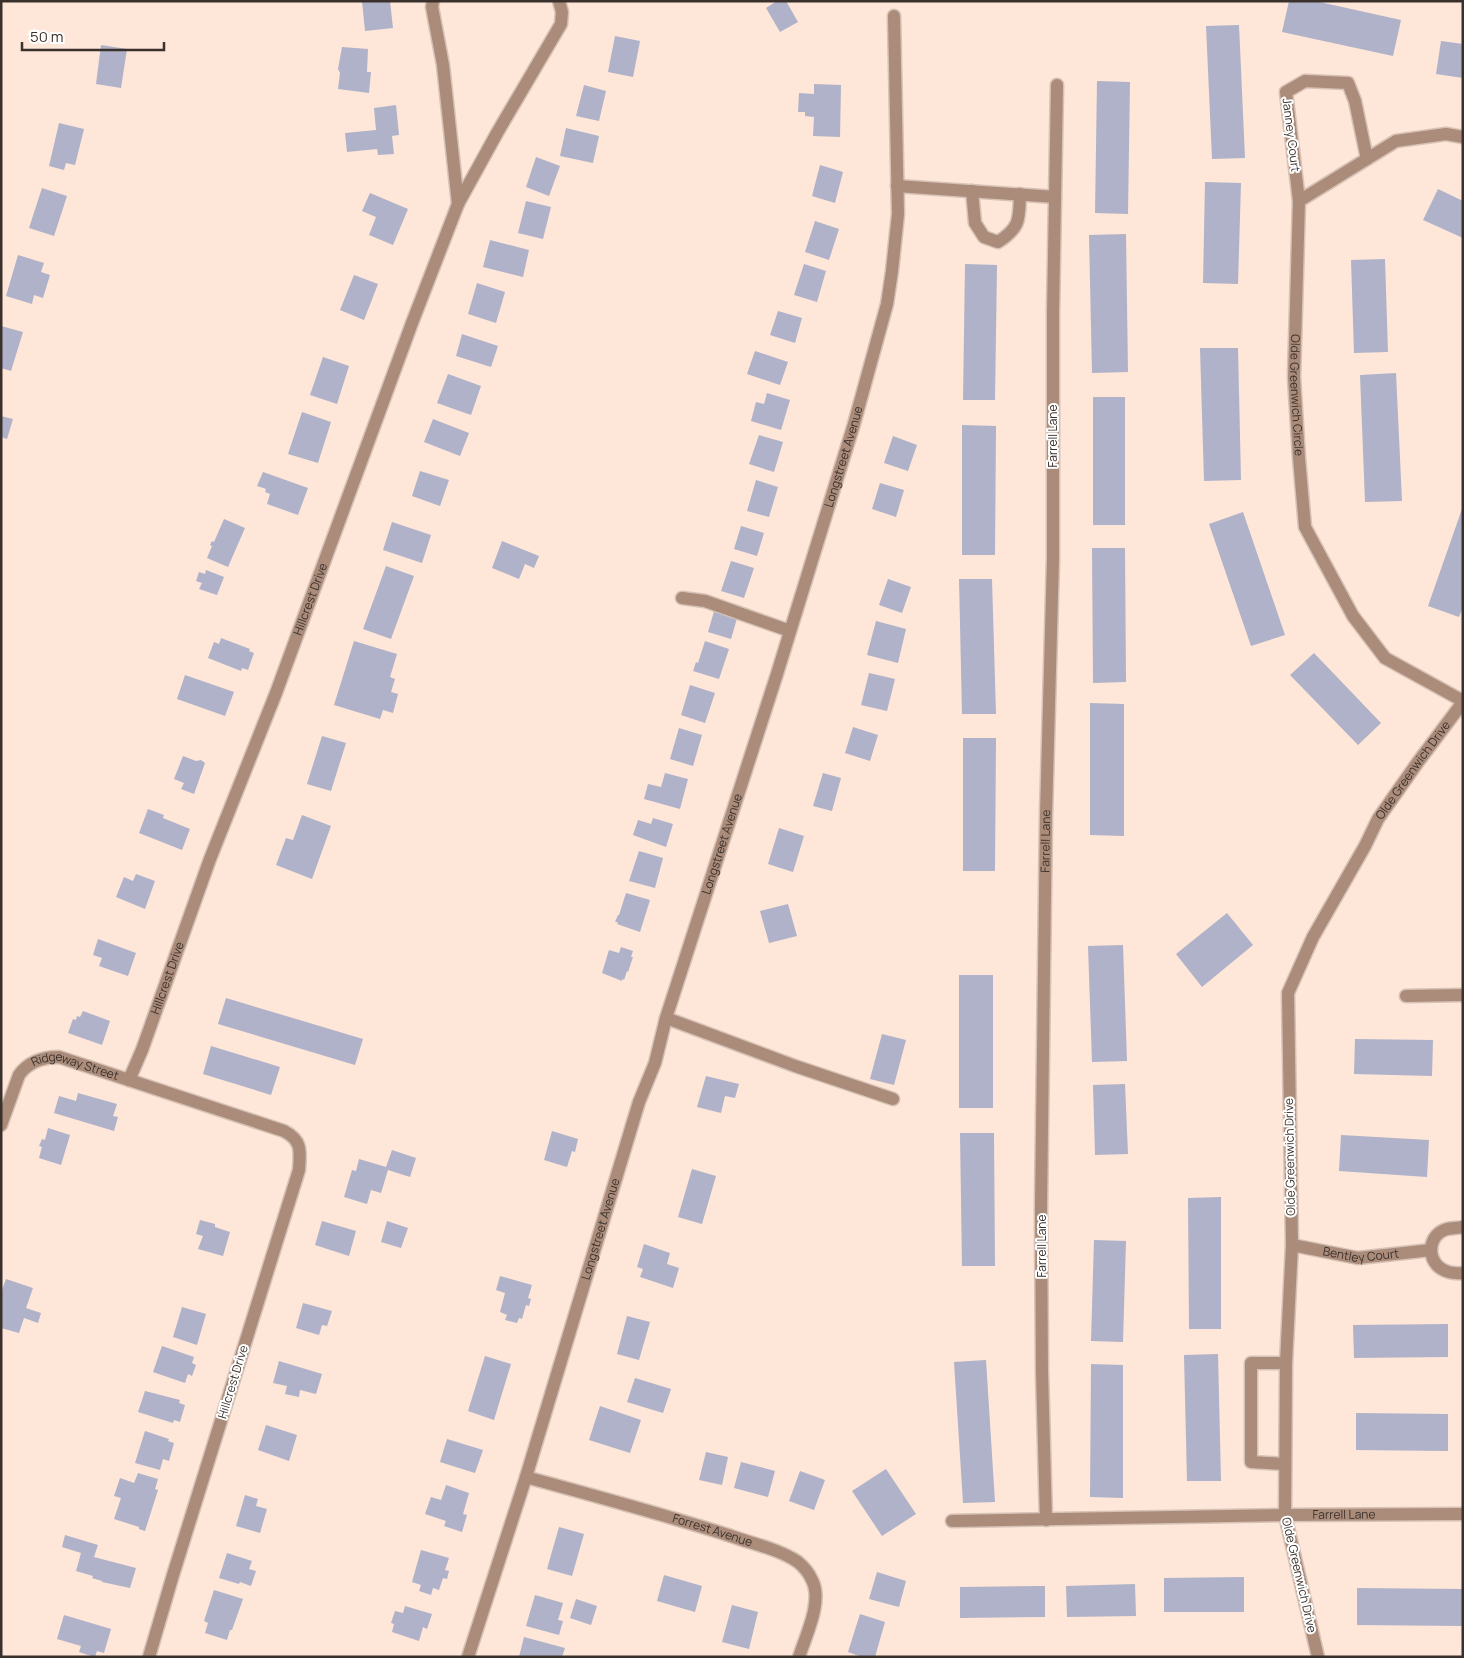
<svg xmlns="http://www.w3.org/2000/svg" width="1464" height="1658" font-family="Manrope,sans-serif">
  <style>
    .building { fill: #afb2c8 }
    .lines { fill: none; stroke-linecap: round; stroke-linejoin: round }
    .minor-casing { stroke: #d7c2b6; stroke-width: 15 }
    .minor { stroke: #ab8c7a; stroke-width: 12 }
    .labels { text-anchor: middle; stroke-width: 4; stroke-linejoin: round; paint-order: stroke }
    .street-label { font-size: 12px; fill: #3a312c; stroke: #fff }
  </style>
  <rect width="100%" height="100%" fill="#fee6d9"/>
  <!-- building -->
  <path class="building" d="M 362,1 L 390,1 L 393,28 L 365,31 Z
    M 777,1 L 786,1 L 798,22 L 780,32 L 766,8 Z
    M 1289,1 L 1315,1 L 1401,20 L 1393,56 L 1282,32 Z
    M 1239,25 L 1245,158 L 1212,159 L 1206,26 Z
    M 615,36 L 640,41 L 633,77 L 608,72 Z
    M 1441,41 L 1463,44 L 1463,78 L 1436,74 Z
    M 101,45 L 127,49 L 121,88 L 96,84 Z
    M 342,47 L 368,49 L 367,72 L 371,72 L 369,93 L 338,89 L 340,73 L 338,69 Z
    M 1097,81 L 1130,82 L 1128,214 L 1095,213 Z
    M 814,84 L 841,85 L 840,137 L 813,136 L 814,117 L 805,116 L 805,112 L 798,112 L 799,93 L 814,94 Z
    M 584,85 L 606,91 L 599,121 L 576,116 Z
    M 396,105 L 399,135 L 392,136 L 394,154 L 378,155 L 377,149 L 347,152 L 345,133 L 376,130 L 374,108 Z
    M 59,123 L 84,129 L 75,165 L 66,163 L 64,170 L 49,166 Z
    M 566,128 L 599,136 L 593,163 L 560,156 Z
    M 536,157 L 560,166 L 549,196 L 526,187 Z
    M 820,165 L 843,172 L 835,203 L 812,196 Z
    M 1205,182 L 1241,183 L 1238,284 L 1203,283 Z
    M 42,188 L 67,196 L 54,236 L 29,228 Z
    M 1438,189 L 1463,201 L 1463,238 L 1423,220 Z
    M 370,193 L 408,209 L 393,245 L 369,235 L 376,217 L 362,211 Z
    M 526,201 L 551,207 L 543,239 L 518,233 Z
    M 815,221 L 839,229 L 829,260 L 805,252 Z
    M 1126,234 L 1128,372 L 1092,373 L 1089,235 Z
    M 490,240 L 529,250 L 523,277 L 483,267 Z
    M 18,255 L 44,263 L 41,272 L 50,275 L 43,298 L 34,295 L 32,304 L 6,296 Z
    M 1385,259 L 1388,352 L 1354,353 L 1351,260 Z
    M 804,264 L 826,271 L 817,302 L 794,295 Z
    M 965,264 L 997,265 L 995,400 L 963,400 Z
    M 354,275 L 378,284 L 364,320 L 340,310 Z
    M 477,283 L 505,292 L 496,323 L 468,314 Z
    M 778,311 L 802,318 L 795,343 L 770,335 Z
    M 1,326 L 23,332 L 11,371 L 1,368 Z
    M 462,334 L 498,346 L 491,367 L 456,356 Z
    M 1200,348 L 1238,348 L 1241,480 L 1204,481 Z
    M 755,351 L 788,362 L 780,385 L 747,374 Z
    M 323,357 L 349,366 L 337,404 L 310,395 Z
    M 1396,373 L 1402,501 L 1365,502 L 1360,375 Z
    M 448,374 L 481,386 L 471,415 L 437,403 Z
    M 767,393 L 790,400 L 781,430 L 751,421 L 756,402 L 764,404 Z
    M 1093,397 L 1125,397 L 1125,525 L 1093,525 Z
    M 302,412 L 331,422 L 318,463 L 288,454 Z
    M 1,416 L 13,419 L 7,439 L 1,437 Z
    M 433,419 L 469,433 L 460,456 L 424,442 Z
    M 962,425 L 996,426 L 995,555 L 962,555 Z
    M 759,435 L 783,442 L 774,472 L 749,464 Z
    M 893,436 L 917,445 L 908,471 L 884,463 Z
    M 420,471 L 449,480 L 440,506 L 412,496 Z
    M 263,472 L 308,488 L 298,515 L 267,504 L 270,494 L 265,492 L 266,489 L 257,486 Z
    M 756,480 L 778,487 L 769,517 L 747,511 Z
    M 880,483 L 904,490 L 896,517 L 872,509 Z
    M 1462,509 L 1463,607 L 1459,617 L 1428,606 Z
    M 1243,512 L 1285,635 L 1251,646 L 1209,524 Z
    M 224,519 L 245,528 L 228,567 L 207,558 L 212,546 L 210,545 L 212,541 L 214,542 Z
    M 392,522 L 431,535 L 422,563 L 383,550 Z
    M 741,526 L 764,533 L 757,556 L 734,549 Z
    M 502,541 L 539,556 L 534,568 L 525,564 L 519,579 L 492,568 Z
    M 1092,548 L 1125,548 L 1126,682 L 1093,683 Z
    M 731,561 L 754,568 L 744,598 L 721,591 Z
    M 386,566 L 414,576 L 391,639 L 363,629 Z
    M 206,570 L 224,577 L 217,595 L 199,589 L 202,583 L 196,581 L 199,572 L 205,574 Z
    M 888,579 L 911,587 L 902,613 L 879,605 Z
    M 959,579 L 992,579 L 996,714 L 962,714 Z
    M 715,608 L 738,615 L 731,639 L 708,632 Z
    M 876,621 L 906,629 L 898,663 L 867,655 Z
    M 221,638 L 250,649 L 249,651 L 254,653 L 248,670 L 242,668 L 241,671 L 208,658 L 214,642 L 219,644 Z
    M 354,641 L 397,654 L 390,677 L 395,679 L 391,692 L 398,694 L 393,713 L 383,710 L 380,719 L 334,705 Z
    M 705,641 L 729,649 L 719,679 L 693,671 L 696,662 L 698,663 Z
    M 1314,653 L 1381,723 L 1358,745 L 1290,675 Z
    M 869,673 L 895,679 L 887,711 L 861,705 Z
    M 185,675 L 234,692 L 225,716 L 177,699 Z
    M 690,685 L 715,693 L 705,723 L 681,715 Z
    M 1090,703 L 1124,704 L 1124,836 L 1090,835 Z
    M 853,727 L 878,735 L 870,761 L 845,753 Z
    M 679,728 L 702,735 L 693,766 L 670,759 Z
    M 322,736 L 346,743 L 331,791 L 307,784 Z
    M 963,738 L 996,738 L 995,871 L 963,871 Z
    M 183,756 L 196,761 L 201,760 L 205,763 L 194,794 L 181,789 L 184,783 L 174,779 Z
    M 665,773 L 688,779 L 680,809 L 644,799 L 648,784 L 661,787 Z
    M 823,773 L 841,778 L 832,811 L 813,806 Z
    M 148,809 L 164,815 L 163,818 L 190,829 L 182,850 L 139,833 Z
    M 302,815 L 331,826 L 312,879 L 276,865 L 286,838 L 293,840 Z
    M 653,818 L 673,824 L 666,847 L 633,835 L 638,820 L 651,824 Z
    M 779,828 L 804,836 L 793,872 L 768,864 Z
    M 639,851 L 663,858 L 655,888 L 629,881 Z
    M 136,874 L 155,881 L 145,909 L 116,897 L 124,877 L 133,881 Z
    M 626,893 L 650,900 L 640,932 L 617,924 L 618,922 L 615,922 L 618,915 L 619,915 Z
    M 788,904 L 797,936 L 769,943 L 760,911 Z
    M 1227,913 L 1253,945 L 1202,987 L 1176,954 Z
    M 98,939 L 136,953 L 128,976 L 99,966 L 102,958 L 93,955 Z
    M 1123,945 L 1127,1061 L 1092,1062 L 1088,946 Z
    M 621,947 L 633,951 L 631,957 L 633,957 L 628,972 L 627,971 L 624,980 L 622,979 L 622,981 L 602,973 L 609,950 L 619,953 Z
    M 959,975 L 993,975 L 993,1108 L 959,1108 Z
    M 226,998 L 363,1039 L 355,1065 L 218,1024 Z
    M 83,1011 L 110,1021 L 102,1045 L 68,1033 L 73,1019 L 76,1020 L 77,1016 L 80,1017 Z
    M 882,1034 L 906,1040 L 894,1085 L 870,1079 Z
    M 1355,1039 L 1433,1040 L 1432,1076 L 1354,1074 Z
    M 211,1046 L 280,1067 L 271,1095 L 203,1074 Z
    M 706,1076 L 739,1084 L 735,1098 L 725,1096 L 721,1113 L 697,1107 Z
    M 1125,1084 L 1128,1154 L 1095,1155 L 1093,1085 Z
    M 78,1093 L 117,1104 L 113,1116 L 118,1117 L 114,1131 L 54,1113 L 59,1096 L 76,1101 Z
    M 48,1128 L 70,1135 L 61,1165 L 39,1158 L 42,1147 L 39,1146 L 42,1139 L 45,1140 Z
    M 552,1131 L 578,1139 L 575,1152 L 572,1151 L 567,1167 L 544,1160 Z
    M 960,1133 L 994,1133 L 995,1266 L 962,1266 Z
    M 1341,1135 L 1429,1140 L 1427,1177 L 1339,1171 Z
    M 392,1150 L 416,1158 L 410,1177 L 388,1170 L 381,1193 L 371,1190 L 367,1204 L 344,1197 L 352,1170 L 356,1171 L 359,1159 L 386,1167 Z
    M 692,1169 L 716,1176 L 702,1224 L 678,1217 Z
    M 1221,1197 L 1221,1329 L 1189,1329 L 1188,1198 Z
    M 200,1220 L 215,1224 L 215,1227 L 230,1232 L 223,1256 L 198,1249 L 203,1236 L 196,1234 Z
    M 322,1221 L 356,1231 L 349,1256 L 315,1245 Z
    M 387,1221 L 408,1228 L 401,1248 L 381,1242 Z
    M 1094,1240 L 1126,1241 L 1123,1342 L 1091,1341 Z
    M 644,1244 L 670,1253 L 667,1264 L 679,1268 L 673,1288 L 640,1277 L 643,1269 L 637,1267 Z
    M 500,1276 L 532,1285 L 528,1298 L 531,1299 L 529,1306 L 526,1305 L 522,1319 L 519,1318 L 517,1323 L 505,1320 L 507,1315 L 500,1312 L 505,1293 L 496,1290 Z
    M 6,1279 L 33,1288 L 26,1308 L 41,1313 L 38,1323 L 24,1318 L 19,1333 L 1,1328 L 1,1293 Z
    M 303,1303 L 332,1311 L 327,1326 L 322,1325 L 319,1335 L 296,1328 Z
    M 182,1307 L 206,1314 L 197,1345 L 173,1337 Z
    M 627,1316 L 650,1322 L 639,1360 L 617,1354 Z
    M 1448,1324 L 1448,1357 L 1354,1358 L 1353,1325 Z
    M 162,1346 L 194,1357 L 192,1363 L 196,1365 L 192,1376 L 188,1374 L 185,1383 L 153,1372 Z
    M 1218,1354 L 1221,1481 L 1187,1481 L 1184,1355 Z
    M 485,1356 L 511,1364 L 494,1420 L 468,1411 Z
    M 986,1360 L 995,1502 L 963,1503 L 954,1362 Z
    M 279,1361 L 322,1374 L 316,1394 L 300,1390 L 299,1397 L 285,1394 L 287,1386 L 273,1383 Z
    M 1091,1364 L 1123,1365 L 1123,1498 L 1090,1497 Z
    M 635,1378 L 671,1389 L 663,1413 L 627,1402 Z
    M 145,1391 L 180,1400 L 179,1403 L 185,1405 L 180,1422 L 174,1420 L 173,1423 L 138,1412 Z
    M 600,1406 L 641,1420 L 630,1453 L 589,1440 Z
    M 1356,1413 L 1448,1414 L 1448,1451 L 1356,1450 Z
    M 266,1425 L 297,1435 L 289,1461 L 258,1450 Z
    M 145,1431 L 169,1439 L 168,1441 L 174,1443 L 169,1461 L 163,1459 L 160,1470 L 135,1463 Z
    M 447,1439 L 483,1450 L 475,1473 L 440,1462 Z
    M 706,1452 L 728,1457 L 722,1485 L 699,1480 Z
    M 741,1462 L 775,1471 L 768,1497 L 734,1488 Z
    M 886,1469 L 916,1514 L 882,1536 L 852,1491 Z
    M 800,1471 L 825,1480 L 814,1510 L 789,1501 Z
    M 138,1473 L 158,1479 L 155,1489 L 158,1490 L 145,1531 L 139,1529 L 139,1527 L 114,1519 L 121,1498 L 114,1496 L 120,1478 L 134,1483 Z
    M 446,1485 L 469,1493 L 463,1514 L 467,1515 L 462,1532 L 444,1526 L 446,1521 L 425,1514 L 431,1497 L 441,1500 Z
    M 245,1495 L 258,1499 L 256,1506 L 267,1509 L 260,1533 L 236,1526 Z
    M 559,1527 L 584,1534 L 572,1576 L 547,1569 Z
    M 65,1535 L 98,1545 L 94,1557 L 136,1568 L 130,1588 L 102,1582 L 102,1581 L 92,1578 L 93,1576 L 76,1571 L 81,1553 L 62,1547 Z
    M 421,1550 L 449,1558 L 445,1570 L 449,1571 L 447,1579 L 443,1578 L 439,1590 L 433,1588 L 431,1595 L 419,1591 L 421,1585 L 412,1582 Z
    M 227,1553 L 252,1561 L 249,1569 L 256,1571 L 251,1586 L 240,1582 L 239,1584 L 219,1578 Z
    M 877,1572 L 906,1581 L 899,1607 L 869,1599 Z
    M 664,1575 L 702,1586 L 695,1612 L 657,1601 Z
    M 1244,1577 L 1244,1612 L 1164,1612 L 1164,1578 Z
    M 1135,1584 L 1136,1616 L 1067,1617 L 1066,1586 Z
    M 1045,1586 L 1045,1617 L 960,1618 L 960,1587 Z
    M 1357,1588 L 1463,1589 L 1463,1626 L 1357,1625 Z
    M 214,1590 L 243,1599 L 232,1630 L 230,1630 L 227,1640 L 205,1633 L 208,1623 L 204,1621 Z
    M 535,1595 L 563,1603 L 558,1620 L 563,1621 L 559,1635 L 526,1626 Z
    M 576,1599 L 597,1606 L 591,1625 L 570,1618 Z
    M 732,1605 L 758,1612 L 749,1649 L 722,1642 Z
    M 405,1606 L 432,1614 L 427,1629 L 423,1627 L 419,1641 L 392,1632 L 394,1624 L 391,1623 L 395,1611 L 403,1613 Z
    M 860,1614 L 885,1622 L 875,1657 L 862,1657 L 848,1652 Z
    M 64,1615 L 111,1629 L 104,1653 L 97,1651 L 95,1657 L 94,1657 L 79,1652 L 81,1646 L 57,1639 Z
    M 524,1637 L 565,1648 L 562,1657 L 519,1657 Z"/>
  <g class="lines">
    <defs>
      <g id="minor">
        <path d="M 433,1 L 432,7 L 443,65 L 458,204 L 497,133 L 561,24 L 562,12 L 559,1"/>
        <path id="s1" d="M 1463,137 L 1446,134 L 1396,141 L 1299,201 L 1294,377 L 1299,458 L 1305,527 L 1353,616 L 1385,658 L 1463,701"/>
        <path d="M 897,186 L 1055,197"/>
        <path d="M 972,191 L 975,223 L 984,237 L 998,242 C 1021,227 1019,219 1020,194"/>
        <path d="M 1299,201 L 1286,92 L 1305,81 L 1348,83 L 1355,101 L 1367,159"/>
        <path d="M 682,598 L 705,601 L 790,631"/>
        <path d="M 1406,996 L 1463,995"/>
        <path d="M 666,1018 L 795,1066 L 893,1099"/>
        <path id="s2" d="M 129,1080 L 142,1050 L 210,859 L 276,693 L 412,323 L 458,204"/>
        <path id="s3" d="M 1,1125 L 19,1075 C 29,1061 43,1057 59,1057 L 284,1131 C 303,1141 300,1152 299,1170 L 173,1575 L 149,1657"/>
        <path d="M 1463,1227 C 1458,1228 1452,1228 1447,1229 C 1422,1236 1426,1277 1463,1273"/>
        <path id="s4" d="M 1292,1245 L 1358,1258 L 1431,1250"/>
        <path d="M 1285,1464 L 1251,1462 L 1251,1363 L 1286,1363"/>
        <path id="s5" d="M 526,1477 C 595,1496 663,1514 731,1536 C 753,1544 779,1549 798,1562 C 804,1567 809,1573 812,1580 C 823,1601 806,1635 799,1657"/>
        <path id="s6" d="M 1046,1520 L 1042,1372 L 1041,1208 L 1046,815 L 1053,559 L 1053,313 L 1057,85"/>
        <path id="s7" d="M 952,1521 L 1285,1515 L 1463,1514"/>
        <path id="s8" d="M 468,1657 L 526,1477 L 639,1102 L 655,1063 L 666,1018 L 777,674 L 854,424 L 887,304 L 892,271 L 898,214 L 894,16"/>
        <path id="s9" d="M 1318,1657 L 1285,1515 L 1286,1363 L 1292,1245 L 1288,993 L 1313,937 L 1365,846 L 1378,819 L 1418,762 L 1463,702"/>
      </g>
    </defs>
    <!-- minor casing -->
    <use href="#minor" class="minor-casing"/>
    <!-- minor -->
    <use href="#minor" class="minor"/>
  </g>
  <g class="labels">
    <!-- street labels -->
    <g class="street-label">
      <text transform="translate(1291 135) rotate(83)" y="4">Janney Court</text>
      <text dy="4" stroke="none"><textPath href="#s1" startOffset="376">Olde Greenwich Circle</textPath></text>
      <text transform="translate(1053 436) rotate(-90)" y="4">Farrell Lane</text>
      <text dy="4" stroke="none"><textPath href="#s8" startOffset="1258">Longstreet Avenue</textPath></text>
      <text dy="4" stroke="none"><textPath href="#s2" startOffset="514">Hillcrest Drive</textPath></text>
      <text dy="4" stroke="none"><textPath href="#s9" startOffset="924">Olde Greenwich Drive</textPath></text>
      <text dy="4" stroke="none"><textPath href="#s6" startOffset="679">Farrell Lane</textPath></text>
      <text dy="4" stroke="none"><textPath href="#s8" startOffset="852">Longstreet Avenue</textPath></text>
      <text dy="4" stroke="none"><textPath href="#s2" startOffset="109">Hillcrest Drive</textPath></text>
      <text dy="4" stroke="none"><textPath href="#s3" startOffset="116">Ridgeway Street</textPath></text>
      <text transform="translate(1290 1157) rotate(-91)" y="4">Olde Greenwich Drive</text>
      <text dy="4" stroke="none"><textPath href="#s8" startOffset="448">Longstreet Avenue</textPath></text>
      <text transform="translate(1042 1246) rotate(-90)" y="4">Farrell Lane</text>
      <text dy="4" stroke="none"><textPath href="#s4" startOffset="70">Bentley Court</textPath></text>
      <text transform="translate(233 1382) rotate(-73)" y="4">Hillcrest Drive</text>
      <text dy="4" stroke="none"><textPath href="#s7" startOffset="392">Farrell Lane</textPath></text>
      <text dy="4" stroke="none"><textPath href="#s5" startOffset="194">Forrest Avenue</textPath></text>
      <text transform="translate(1299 1575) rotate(77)" y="4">Olde Greenwich Drive</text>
    </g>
  </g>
  <!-- border -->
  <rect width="1464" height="1658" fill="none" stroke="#3a312c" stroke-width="5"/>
  <!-- scale -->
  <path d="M22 42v8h142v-8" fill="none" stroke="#3a312c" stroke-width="2.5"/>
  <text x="30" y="42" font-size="15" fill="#3a312c" stroke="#ffffff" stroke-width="4" paint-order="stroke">50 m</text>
</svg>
